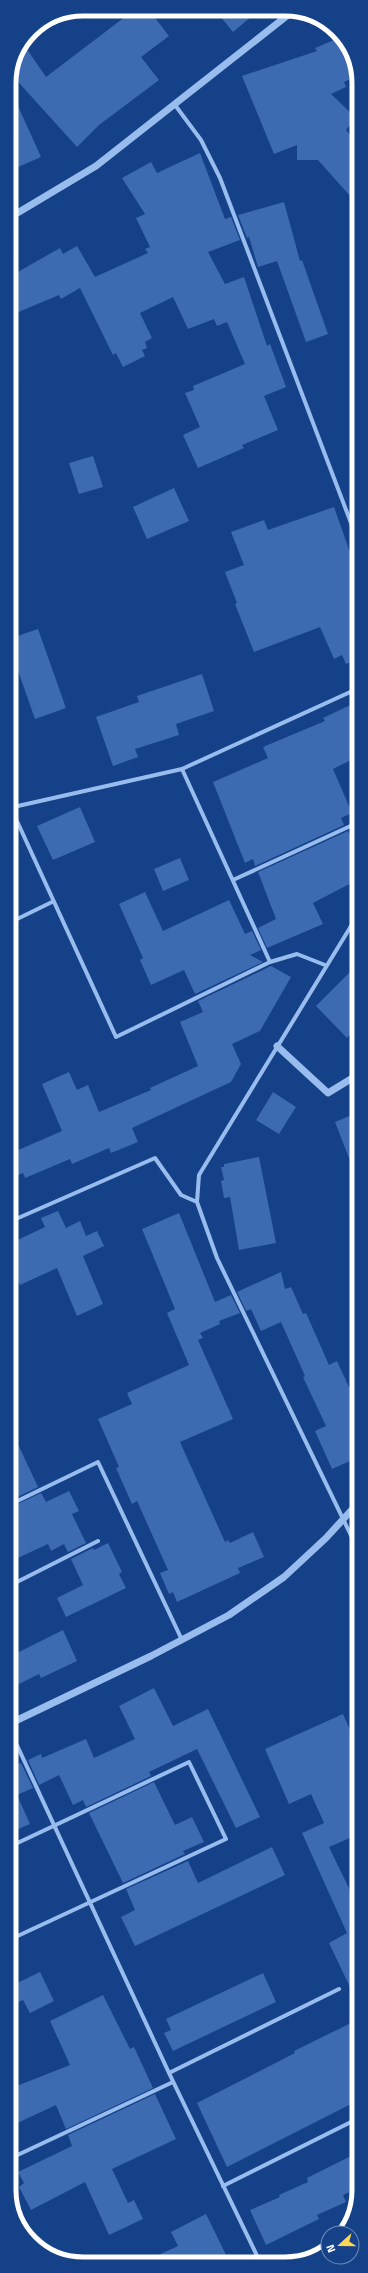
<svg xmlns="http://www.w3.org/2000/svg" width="368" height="2273" font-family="'Titillium Web',sans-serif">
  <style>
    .building { fill: #3d6bb1 }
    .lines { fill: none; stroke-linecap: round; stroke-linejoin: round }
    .minor { stroke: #99bcef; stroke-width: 4 }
    .tertiary { stroke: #99bcef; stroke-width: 7 }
    .rim { fill: none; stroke: #fff; stroke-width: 5 }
  </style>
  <rect width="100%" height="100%" fill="#144187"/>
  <!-- building -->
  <path class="building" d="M 134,10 L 149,10 L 169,36 L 141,57 L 159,80 L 99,125 L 77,147 L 11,74 L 24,45 L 46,77 Z
    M 215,10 L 232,11 L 258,11 L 233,32 Z
    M 341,37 L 357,76 L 344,82 L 346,87 L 331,94 L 356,118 L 346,130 L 359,145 L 359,206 L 318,160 L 297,160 L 297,145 L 274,154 L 242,76 L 317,51 L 315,48 Z
    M 9,86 L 41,157 L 9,171 Z
    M 200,153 L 225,219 L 231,217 L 240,240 L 208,252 L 225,284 L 244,277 L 267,346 L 270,344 L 286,387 L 264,396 L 278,430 L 242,445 L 244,448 L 198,468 L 183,435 L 200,427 L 185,393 L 194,390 L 193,386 L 245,364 L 227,322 L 217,326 L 214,319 L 188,329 L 173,297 L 140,313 L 152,338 L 145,342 L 147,348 L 142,350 L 145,356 L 123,367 L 116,353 L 113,355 L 80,288 L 61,299 L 59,295 L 9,316 L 9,277 L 60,248 L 63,254 L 77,246 L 95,277 L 148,253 L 145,249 L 150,247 L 136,218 L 145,214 L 122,178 L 151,162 L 157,173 Z
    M 284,202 L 300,261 L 302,260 L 328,334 L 306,342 L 277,261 L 258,267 L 249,237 L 247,238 L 238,215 Z
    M 93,456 L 103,487 L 79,494 L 69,463 Z
    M 174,488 L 189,521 L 147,539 L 133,507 Z
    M 334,507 L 352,558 L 355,557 L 359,567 L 359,659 L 346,664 L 342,655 L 334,659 L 320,627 L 254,652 L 235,604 L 237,603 L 225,572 L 244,565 L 231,532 L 264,520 L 268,530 Z
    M 38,629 L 66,708 L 35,719 L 9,645 L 9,639 Z
    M 202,674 L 214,711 L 176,724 L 179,735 L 135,749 L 138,757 L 113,766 L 96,717 L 139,702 L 137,696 Z
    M 359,701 L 359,756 L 333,769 L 352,813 L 341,818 L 344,825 L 255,866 L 253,859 L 245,863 L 213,782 L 268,758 L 263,747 L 325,721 L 323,718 Z
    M 80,807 L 95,842 L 53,860 L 37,826 Z
    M 348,831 L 359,853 L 359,879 L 313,903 L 323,924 L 267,948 L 258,928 L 276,919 L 258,872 Z
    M 180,858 L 189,880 L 163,891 L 154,869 Z
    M 145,892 L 163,931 L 229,900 L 245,934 L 252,931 L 261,950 L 250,955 L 263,962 L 195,994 L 184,970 L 151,985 L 140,960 L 143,958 L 119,904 Z
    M 359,963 L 359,1025 L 347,1038 L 316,1006 Z
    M 271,966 L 291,977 L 260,1031 L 232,1044 L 241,1064 L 231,1082 L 132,1128 L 138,1142 L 111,1153 L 109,1148 L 72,1164 L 70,1159 L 25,1178 L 23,1173 L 9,1179 L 9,1154 L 62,1131 L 42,1084 L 69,1072 L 77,1090 L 88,1085 L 99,1112 L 151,1090 L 150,1088 L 198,1066 L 180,1022 L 203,1012 L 198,1001 Z
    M 273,1092 L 296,1107 L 279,1134 L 256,1120 Z
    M 359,1112 L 359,1180 L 358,1181 L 335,1122 Z
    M 259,1157 L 276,1243 L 239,1250 L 230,1197 L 224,1198 L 221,1181 L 224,1180 L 221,1167 L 224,1167 L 224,1164 Z
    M 58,1211 L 66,1228 L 80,1221 L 86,1236 L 97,1231 L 104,1246 L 83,1256 L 103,1304 L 77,1316 L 57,1268 L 20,1285 L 9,1263 L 9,1244 L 45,1227 L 41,1218 Z
    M 179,1213 L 215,1302 L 231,1295 L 240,1313 L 219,1321 L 220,1324 L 200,1333 L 203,1338 L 198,1340 L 233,1419 L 180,1442 L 225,1542 L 228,1540 L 230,1543 L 253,1532 L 264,1557 L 238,1568 L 240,1573 L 177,1602 L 173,1592 L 169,1594 L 160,1573 L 168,1570 L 137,1501 L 132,1504 L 116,1468 L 119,1467 L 98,1419 L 132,1404 L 127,1393 L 189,1365 L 167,1313 L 175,1309 L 142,1229 Z
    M 281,1272 L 285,1289 L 291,1287 L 303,1314 L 306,1313 L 329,1365 L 337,1361 L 349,1387 L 359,1382 L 359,1457 L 332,1469 L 315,1431 L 326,1426 L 303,1377 L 305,1376 L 281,1322 L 261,1331 L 251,1309 L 246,1311 L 237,1292 Z
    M 9,1425 L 38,1487 L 9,1501 Z
    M 69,1491 L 79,1511 L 72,1514 L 86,1543 L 68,1552 L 64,1544 L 51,1551 L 48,1544 L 9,1562 L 9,1508 L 41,1493 L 46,1502 Z
    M 108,1543 L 122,1572 L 119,1574 L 126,1588 L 66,1617 L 57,1598 L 83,1585 L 71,1559 L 93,1548 L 94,1550 Z
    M 63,1630 L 77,1661 L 41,1678 L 39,1674 L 9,1689 L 9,1657 Z
    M 154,1688 L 173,1726 L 208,1709 L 260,1817 L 236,1828 L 197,1749 L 149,1772 L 151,1776 L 86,1807 L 83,1800 L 73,1805 L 59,1775 L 39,1785 L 28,1760 L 41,1754 L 42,1758 L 86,1739 L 94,1758 L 135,1739 L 119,1706 Z
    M 343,1714 L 359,1750 L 359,1834 L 329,1847 L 359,1909 L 359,2006 L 329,1943 L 347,1933 L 302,1833 L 324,1823 L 311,1794 L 289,1804 L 265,1749 Z
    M 21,1763 L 33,1788 L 17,1795 L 30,1824 L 9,1833 L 9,1768 Z
    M 154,1782 L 175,1825 L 192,1817 L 204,1842 L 183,1851 L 185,1854 L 123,1883 L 89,1813 Z
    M 272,1847 L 285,1875 L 135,1946 L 121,1917 L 135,1910 L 126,1889 L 188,1861 L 198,1883 Z
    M 40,1972 L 54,2001 L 30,2013 L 23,2000 L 9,2006 L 9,1987 Z
    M 263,1973 L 276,2002 L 173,2051 L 164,2033 L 171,2030 L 166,2019 Z
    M 103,1995 L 130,2049 L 134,2047 L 153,2088 L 66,2129 L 56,2105 L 9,2127 L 9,2089 L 70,2065 L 50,2021 Z
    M 351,2023 L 359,2041 L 359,2100 L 227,2167 L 197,2103 L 295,2053 L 294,2051 Z
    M 155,2094 L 176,2139 L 112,2169 L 128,2203 L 134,2200 L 143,2219 L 109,2235 L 85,2182 L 31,2210 L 19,2187 L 24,2183 L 18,2172 L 72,2146 L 68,2135 Z
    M 359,2152 L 359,2188 L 343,2195 L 346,2202 L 317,2215 L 319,2219 L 266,2245 L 250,2210 L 280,2197 L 279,2195 L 308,2182 L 307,2178 Z
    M 206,2214 L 230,2263 L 143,2262 L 178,2246 L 171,2232 Z"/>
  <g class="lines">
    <!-- minor -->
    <path class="minor" d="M 175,105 L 201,140 L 220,178 L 359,544
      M 182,769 L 270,962
      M 9,808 L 182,769 L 359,688
      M 11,808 L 116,1037 L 270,962 L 297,954 L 325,965
      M 233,880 L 357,823 L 359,826
      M 359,913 L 199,1175 L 197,1202 L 217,1258 L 359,1552
      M 9,923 L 52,902
      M 9,1222 L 155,1158 L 181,1195 L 197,1202
      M 9,1505 L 98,1462 L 182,1640
      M 9,1586 L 98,1541
      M 9,1728 L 169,2073 L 261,2264
      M 9,1847 L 189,1762 L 226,1839 L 9,1940
      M 169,2073 L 339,1989
      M 9,2159 L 173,2082
      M 223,2186 L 357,2119 L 359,2124
      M 312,2254 L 328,2244"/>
    <!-- tertiary -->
    <path class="tertiary" d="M 9,218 L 96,166 L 293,11
      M 277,1046 L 328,1093 L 359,1074
      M 9,1724 L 151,1656 L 229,1615 L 284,1577 L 326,1538 L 359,1502"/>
  </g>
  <!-- crop -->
  <path d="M0 0H368V2273H0ZM83 16H285A67 67 0 0 1 352 83V2190A67 67 0 0 1 285 2257H83A67 67 0 0 1 16 2190V83A67 67 0 0 1 83 16Z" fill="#144187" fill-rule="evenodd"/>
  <path class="rim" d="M83 16H285A67 67 0 0 1 352 83V2190A67 67 0 0 1 285 2257H83A67 67 0 0 1 16 2190V83A67 67 0 0 1 83 16Z"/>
  <!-- north arrow -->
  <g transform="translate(340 2245) rotate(249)"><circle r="19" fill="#144187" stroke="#728db7"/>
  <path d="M0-3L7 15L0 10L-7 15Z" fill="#ffd657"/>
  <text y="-6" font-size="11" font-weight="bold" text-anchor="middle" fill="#ffffff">N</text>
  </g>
</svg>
